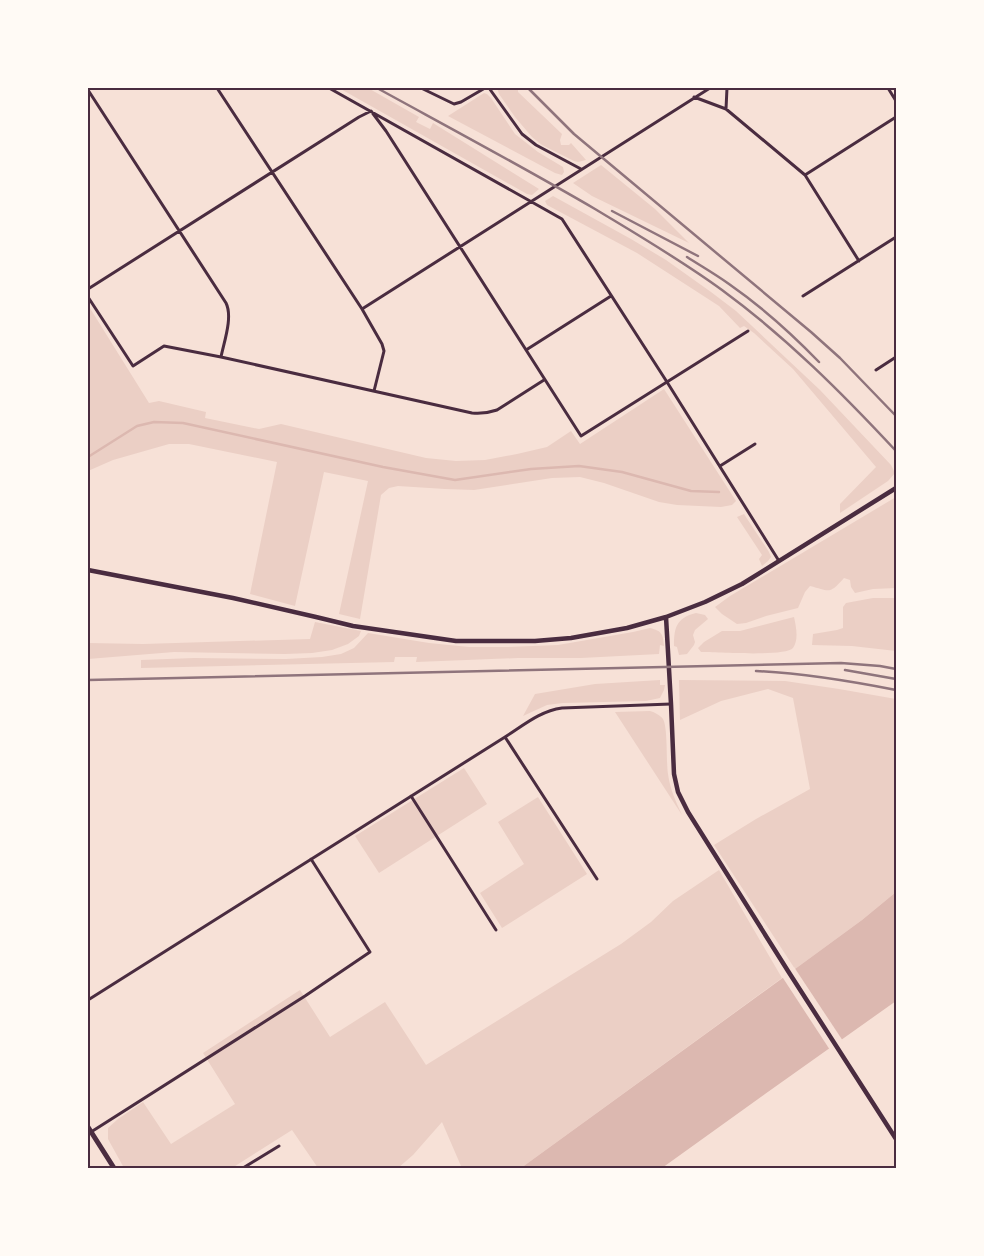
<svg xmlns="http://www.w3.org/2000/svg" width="984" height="1256" font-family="'Sofia Sans Condensed',sans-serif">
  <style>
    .green { fill: #ebcfc5 }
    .water { fill: #dcb8b0 }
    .pier { fill: #f7e1d7 }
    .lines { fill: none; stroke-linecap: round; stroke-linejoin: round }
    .stream { stroke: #dcb8b0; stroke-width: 2.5 }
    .minor { stroke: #4a2c40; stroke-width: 3 }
    .tertiary { stroke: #4a2c40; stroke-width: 4.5 }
    .secondary { stroke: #4a2c40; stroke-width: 5 }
    .rail { stroke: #8f747c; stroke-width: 2.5 }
    .neatline { fill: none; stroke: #4a2c40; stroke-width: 2 }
  </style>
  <rect width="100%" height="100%" fill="#f7e1d7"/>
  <!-- green -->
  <path class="green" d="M 339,88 L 368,88 L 419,117 L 416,122 L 430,129 L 433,123 L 539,189 L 532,195 L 527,194 Z
    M 497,88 L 518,88 L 518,92 L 562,134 L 560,140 L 561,145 L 569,145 L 571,143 L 586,160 L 578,162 L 574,161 L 542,145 L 532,137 L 515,117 L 499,94 Z
    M 484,93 L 487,94 L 491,98 L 515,134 L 538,152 L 563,167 L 564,172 L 562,175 L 555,173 L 448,116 Z
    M 601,165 L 655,209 L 689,243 L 592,196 L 573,183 Z
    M 553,196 L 631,239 L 666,260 L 711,292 L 736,311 L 820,390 L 891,465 L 895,473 L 888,481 L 840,513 L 840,504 L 876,467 L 793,369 L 754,333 L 744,326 L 740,328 L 719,306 L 637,253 L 547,205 L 545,201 Z
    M 88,305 L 149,403 L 159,401 L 206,412 L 205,418 L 259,429 L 281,424 L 426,458 L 456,461 L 485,460 L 517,454 L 547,447 L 571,431 L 580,444 L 664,389 L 736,501 L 732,505 L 721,507 L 677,505 L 659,502 L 604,483 L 580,477 L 552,478 L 474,490 L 445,489 L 398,486 L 389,488 L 381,495 L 360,619 L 339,614 L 368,481 L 324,472 L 295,606 L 250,594 L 277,462 L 189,444 L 169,444 L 113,460 L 88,471 Z
    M 896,497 L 896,588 L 873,589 L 855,593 L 851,587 L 850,580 L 844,578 C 829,595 830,591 810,586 L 805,592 L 798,608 L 766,616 L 746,623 L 737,624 L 722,614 L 715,607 L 730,596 Z
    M 744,514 L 769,552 L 771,557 L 768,561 L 762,566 L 759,559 L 762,555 L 737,517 Z
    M 873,598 L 896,598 L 896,651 L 852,646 L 812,645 L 813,634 L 837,630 L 843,628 L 843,607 L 846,603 Z
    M 696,613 L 705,615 L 708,619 L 695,630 L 693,635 L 695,642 L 694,645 L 687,654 L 679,655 L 677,647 L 674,646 C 674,628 676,618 696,613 Z
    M 794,617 C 796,626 799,640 793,648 C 785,657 716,652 701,652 L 698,648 L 704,642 L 722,631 L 740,631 Z
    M 315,622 L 361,631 L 359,636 L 348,644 L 332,650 L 312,653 L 285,654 L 174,652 L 88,659 L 88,643 L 143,644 L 310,639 Z
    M 650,628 C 662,631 663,634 664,646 L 660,645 L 659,654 L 581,658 L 518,658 L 416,662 L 417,657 L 395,657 L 394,662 L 141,668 L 141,660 L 194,658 L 286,659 L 322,657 L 341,654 L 354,648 L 368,633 L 429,643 L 469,647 L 508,647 L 558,645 L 633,632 Z
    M 660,680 L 660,685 L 665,685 L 664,690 L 660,698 L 646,701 L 563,703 L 547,705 L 523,716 L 535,694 L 595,684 Z
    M 679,680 L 785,681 L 839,689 L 896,699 L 896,892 L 862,920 L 795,969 L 714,845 L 756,819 L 810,789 L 793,698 L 768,689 L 721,701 L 680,720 Z
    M 650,711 C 654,712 660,715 663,719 C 668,728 666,762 668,774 C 670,789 676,802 682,815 L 615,712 Z
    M 464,768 L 487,804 L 379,873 L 355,836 Z
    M 538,797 L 587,874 L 502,928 L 480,893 L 524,864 L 498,822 Z
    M 719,870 L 782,978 L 521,1168 L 459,1168 L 461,1166 L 442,1122 L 413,1155 L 398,1168 L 318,1168 L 292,1130 L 232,1168 L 124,1168 L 108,1139 L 108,1128 L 118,1119 L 143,1102 L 171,1144 L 235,1104 L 203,1053 L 300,990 L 330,1037 L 385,1002 L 426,1065 L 621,944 L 651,922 L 673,901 Z"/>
  <!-- water -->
  <path class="water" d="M 896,892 L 896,1001 L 765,1094 L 662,1168 L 521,1168 L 795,969 L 862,920 Z"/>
  <!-- pier -->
  <path class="pier" d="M 794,967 L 843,1041 L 830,1050 L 781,975 Z"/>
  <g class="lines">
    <!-- stream -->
    <path class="stream" d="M 88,457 L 137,426 L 154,422 L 183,423 L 383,467 L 455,480 L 531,469 L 579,466 L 622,472 L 691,491 L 719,492"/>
    <!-- minor -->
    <path class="minor" d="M 217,88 L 362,309 L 382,344 L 384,351 L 374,391
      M 329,88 L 562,219 L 667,382 L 779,561
      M 421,88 L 454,104 L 461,102 L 485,88
      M 489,88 L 522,134 L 536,145 L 581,169
      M 888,88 L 896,101
      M 88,90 L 226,303 C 233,317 224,342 221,357
      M 694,97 L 726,109 L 805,175 L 859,261
      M 726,109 L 727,88
      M 805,175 L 896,117
      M 88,289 L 359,117 L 371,111 L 386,131 L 581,436 L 748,331
      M 803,296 L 896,237
      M 88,297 L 133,366 L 164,346 L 221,357 L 472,413 C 481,414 488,413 497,410 L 544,380
      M 362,309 L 710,88
      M 526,350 L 611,296
      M 876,370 L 896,357
      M 720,466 L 755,444
      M 505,737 L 597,879
      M 411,796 L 496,930
      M 88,1000 L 505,737 C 524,725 540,711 562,708 L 671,704
      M 91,1132 L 305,996 L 370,952 L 311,859
      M 243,1168 L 279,1146"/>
    <!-- tertiary -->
    <path class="tertiary" d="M 88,570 L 233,598 L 316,617 L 353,626 L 456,641 L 535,641 L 571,638 L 627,628 L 666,617 L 705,602 L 742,584 L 896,488
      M 666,617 L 671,704 L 674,774 L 678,792 L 688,812 L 788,971 L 896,1139"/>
    <!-- secondary -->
    <path class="secondary" d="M 88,1127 L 114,1168"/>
    <!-- rail -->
    <path class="rail" d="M 377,88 C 450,128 523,167 595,209 C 638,235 681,260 722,290 C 786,337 842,393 896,451
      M 528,88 L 574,134 L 811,332 L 840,358 L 896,416
      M 612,211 L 698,256
      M 687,257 C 701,266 715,274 729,284 C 762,307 792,334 819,362
      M 845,670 L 896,679
      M 756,671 C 803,673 850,681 896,690
      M 88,680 L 841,663 L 880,666 L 896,669"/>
  </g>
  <!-- border -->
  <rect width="984" height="1256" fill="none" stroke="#fffaf5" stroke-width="178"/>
  <rect x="89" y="89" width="806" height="1078" class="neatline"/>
</svg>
